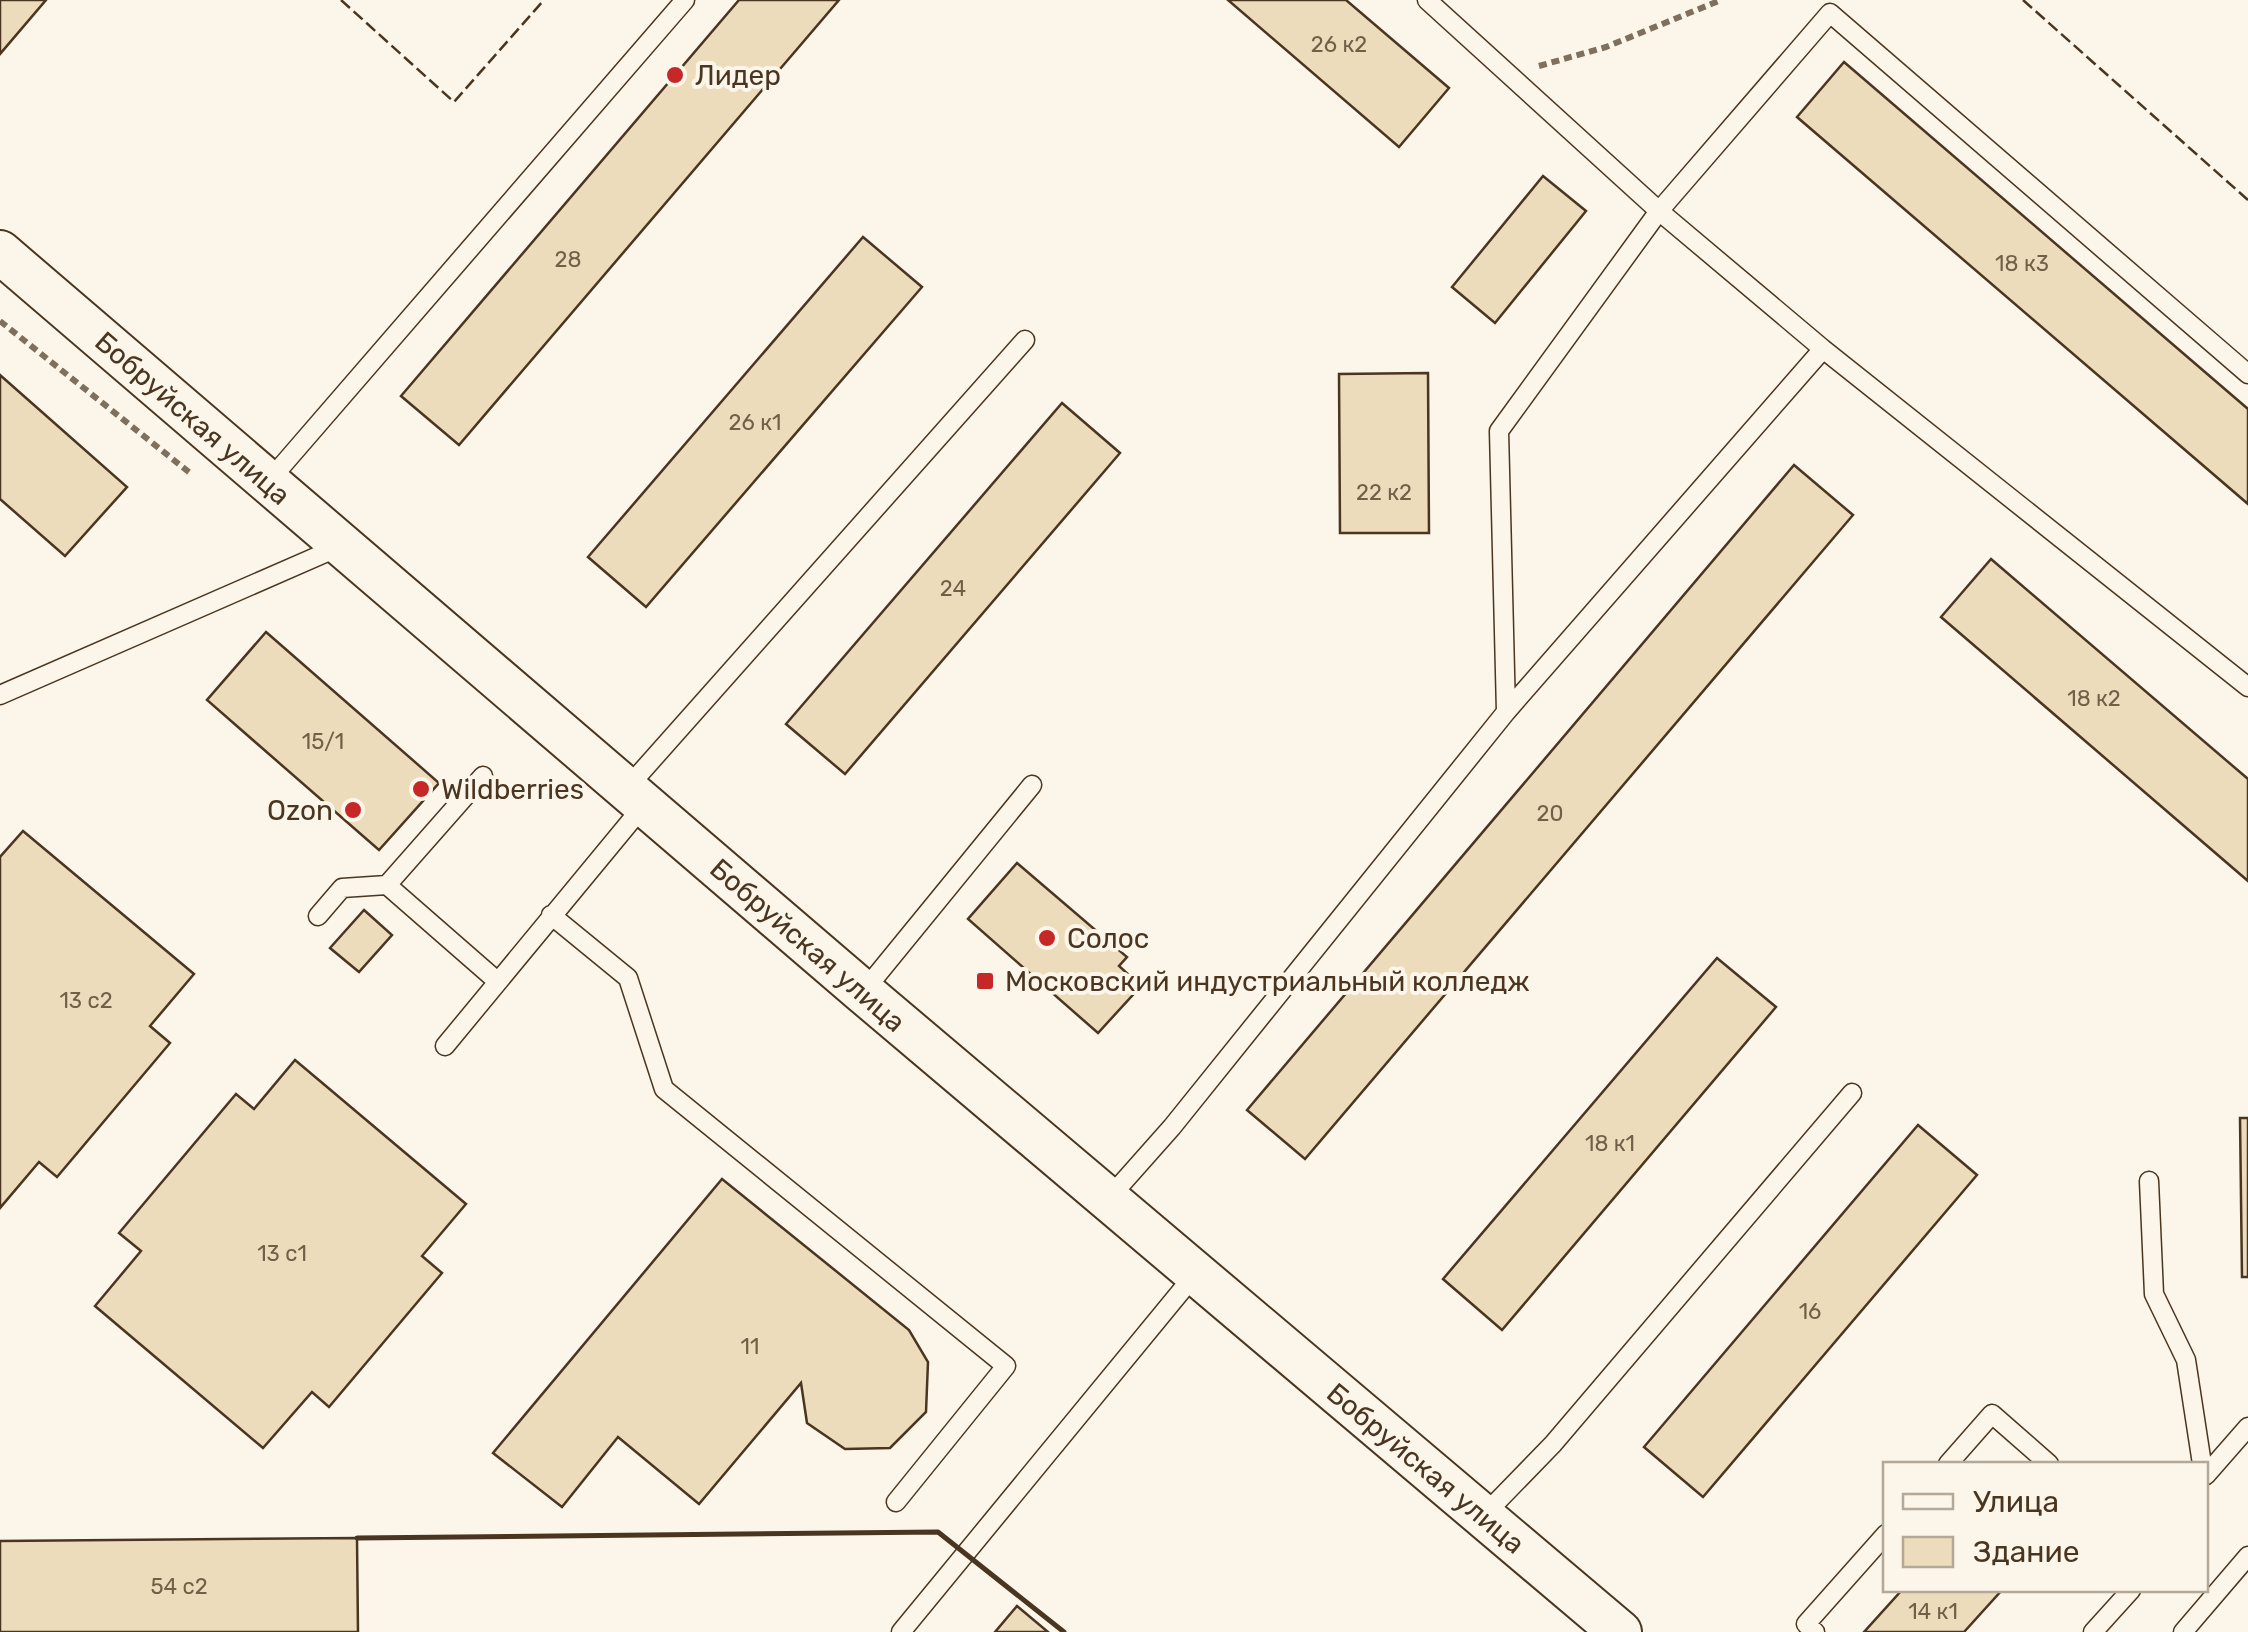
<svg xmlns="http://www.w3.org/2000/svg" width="2248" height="1632" font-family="Rubik,sans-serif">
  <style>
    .building { fill: #ecdcbc; stroke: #4a3520; stroke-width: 2.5 }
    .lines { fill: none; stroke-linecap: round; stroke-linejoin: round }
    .service-casing { stroke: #4a3520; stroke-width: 21 }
    .tertiary-casing { stroke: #4a3520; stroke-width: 46 }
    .path { stroke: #7f6f5c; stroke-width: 6; stroke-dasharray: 8 5; stroke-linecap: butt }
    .service { stroke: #fbf6e9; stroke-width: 18 }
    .tertiary { stroke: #fbf6e9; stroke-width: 42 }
    .fence { stroke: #4a3520; stroke-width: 2.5; stroke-dasharray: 12 5; stroke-linecap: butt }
    .wall { stroke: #4a3520; stroke-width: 5 }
    .poi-dot { fill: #c62828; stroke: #fbf6e9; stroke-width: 4 }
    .labels { text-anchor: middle; stroke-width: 8; stroke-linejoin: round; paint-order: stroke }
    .number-label { font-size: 22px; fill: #725f47 }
    .poi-label { font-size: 28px; fill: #4a3520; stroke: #fbf6e9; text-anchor: start }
    .street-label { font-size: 28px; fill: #4a3520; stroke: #fbf6e9 }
  </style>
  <rect width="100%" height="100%" fill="#fbf6e9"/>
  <!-- building -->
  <path class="building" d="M 0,0 L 46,0 L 0,54 Z
    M 739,0 L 839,0 L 459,445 L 401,396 Z
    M 1228,0 L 1346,0 L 1449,88 L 1399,147 Z
    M 1844,62 L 2248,409 L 2248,504 L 1797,117 Z
    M 1543,176 L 1586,211 L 1495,323 L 1452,287 Z
    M 863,237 L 922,287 L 646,607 L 588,557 Z
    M 1428,373 L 1429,533 L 1340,533 L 1339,374 Z
    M 0,375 L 127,487 L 65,556 L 0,499 Z
    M 1062,403 L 1120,453 L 845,774 L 786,724 Z
    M 1794,465 L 1853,515 L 1305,1159 L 1247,1110 Z
    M 1991,559 L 2248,779 L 2248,881 L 1941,617 Z
    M 266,632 L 439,783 L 379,850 L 207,700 Z
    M 23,831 L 194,974 L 150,1026 L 170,1043 L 57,1177 L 39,1162 L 0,1208 L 0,857 Z
    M 1017,863 L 1127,957 L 1119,966 L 1141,986 L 1098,1033 L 968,919 Z
    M 364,910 L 392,935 L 359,972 L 330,948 Z
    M 1717,958 L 1776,1007 L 1502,1330 L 1443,1279 Z
    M 295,1060 L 466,1204 L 422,1256 L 442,1273 L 329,1407 L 312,1392 L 263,1448 L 95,1306 L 141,1251 L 119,1233 L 236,1094 L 254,1109 Z
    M 2240,1118 L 2248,1118 L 2248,1277 L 2242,1277 Z
    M 1918,1125 L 1977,1175 L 1703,1497 L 1644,1447 Z
    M 722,1179 L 909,1330 L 928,1362 L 926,1412 L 890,1448 L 845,1449 L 807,1423 L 801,1383 L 699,1504 L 618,1437 L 562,1507 L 493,1453 Z
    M 357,1538 L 358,1632 L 0,1632 L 0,1541 Z
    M 1902,1590 L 2002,1590 L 1964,1632 L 1864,1632 Z
    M 1017,1606 L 1048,1632 L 995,1632 Z"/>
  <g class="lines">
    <defs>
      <path id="service" d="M 1427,0 L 1659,211 L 1823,349 L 2248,687
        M 268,482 L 685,0
        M 0,695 L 341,546
        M 1506,712 L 1499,431 L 1659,211 L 1830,13 L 2248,374
        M 483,776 L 387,885 L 497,981
        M 627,788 L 1025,340
        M 551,915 L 628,978 L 664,1089 L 1006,1366 L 896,1502
        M 318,916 L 342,888 L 387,885
        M 863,992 L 1032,785
        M 445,1046 L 644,805
        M 2149,1181 L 2154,1294 L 2186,1360 L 2202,1464
        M 1109,1198 L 1172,1127 L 1506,712 L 1823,349
        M 1948,1464 L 1992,1414 L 2049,1464
        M 2206,1475 L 2248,1427
        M 1485,1514 L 1553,1444 L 1852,1093
        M 901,1632 L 1196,1273
        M 1815,1632 L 1806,1624 L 1886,1534
        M 2093,1632 L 2131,1590
        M 2183,1632 L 2248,1556"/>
      <path id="tertiary" d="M 0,252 L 863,992 L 1620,1632"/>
    </defs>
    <!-- service casing -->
    <use href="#service" class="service-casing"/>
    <!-- tertiary casing -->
    <use href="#tertiary" class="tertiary-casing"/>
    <!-- path -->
    <path class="path" d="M 1539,66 L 1606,47 L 1721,0
      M 0,321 L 190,473"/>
    <!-- service -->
    <use href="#service" class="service"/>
    <!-- tertiary -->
    <use href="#tertiary" class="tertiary"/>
    <!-- fence -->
    <path class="fence" d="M 341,0 L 454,102 L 544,0
      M 2023,0 L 2248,200"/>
    <!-- wall -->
    <path class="wall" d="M 357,1538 L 938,1532 L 1064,1632"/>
  </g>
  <!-- markers -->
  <g class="poi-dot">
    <circle cx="675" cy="75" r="10"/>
    <circle cx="421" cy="789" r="10"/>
    <circle cx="353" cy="810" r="10"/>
    <circle cx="1047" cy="938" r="10"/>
    <rect x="975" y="971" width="20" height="20" rx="5"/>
  </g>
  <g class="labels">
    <!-- number labels -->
    <g class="number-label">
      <text x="1339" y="52">26 к2</text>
      <text x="568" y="267">28</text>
      <text x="2022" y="271">18 к3</text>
      <text x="755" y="430">26 к1</text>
      <text x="1384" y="500">22 к2</text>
      <text x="953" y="596">24</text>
      <text x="2094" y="706">18 к2</text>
      <text x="323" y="749">15/1</text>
      <text x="1550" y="821">20</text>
      <text x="86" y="1008">13 с2</text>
      <text x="1610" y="1151">18 к1</text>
      <text x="282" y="1261">13 с1</text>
      <text x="1810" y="1319">16</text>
      <text x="750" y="1354">11</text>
      <text x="179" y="1594">54 с2</text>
      <text x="1933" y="1619">14 к1</text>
    </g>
    <!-- poi labels -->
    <g class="poi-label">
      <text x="695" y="85">Лидер</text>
      <text x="441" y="799">Wildberries</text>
      <text x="333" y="820" text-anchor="end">Ozon</text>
      <text x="1067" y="948">Солос</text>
      <text x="1005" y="991">Московский индустриальный колледж</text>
    </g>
    <!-- street labels -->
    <g class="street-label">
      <text transform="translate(193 418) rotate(41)" y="10">Бобруйская улица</text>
      <text transform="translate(808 945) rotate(41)" y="10">Бобруйская улица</text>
      <text transform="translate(1426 1468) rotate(40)" y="10">Бобруйская улица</text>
    </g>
  </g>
  <!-- legend -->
  <rect x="1883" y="1462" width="325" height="130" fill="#fbf6e9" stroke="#b4a999" stroke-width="2.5"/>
  <rect x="1903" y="1494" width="50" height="15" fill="#fbf6e9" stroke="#b4a999" stroke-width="2.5"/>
  <text x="1973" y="1512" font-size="30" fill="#4a3520">Улица</text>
  <rect x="1903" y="1537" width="50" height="30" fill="#ecdcbc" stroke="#b4a999" stroke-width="2.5"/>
  <text x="1973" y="1562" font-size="30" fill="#4a3520">Здание</text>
</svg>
